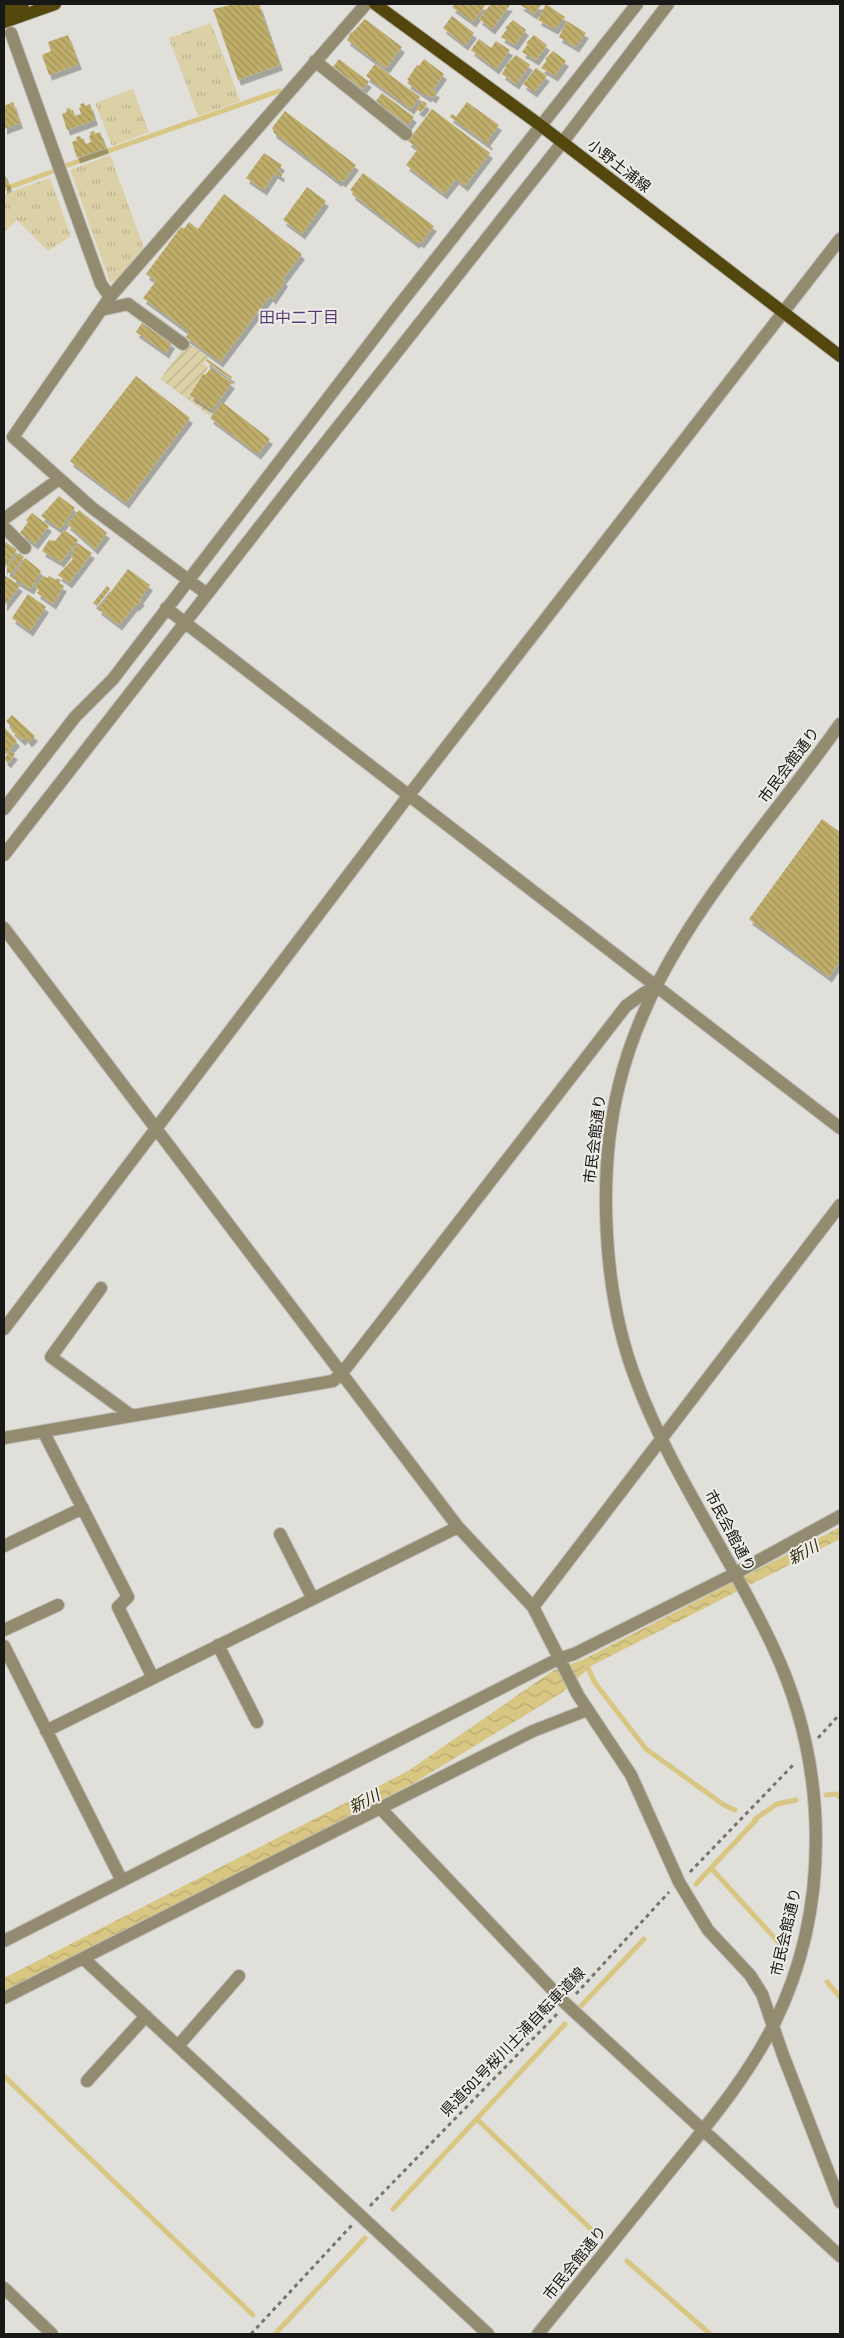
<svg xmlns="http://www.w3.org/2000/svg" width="844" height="2338" font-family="'Archivo Narrow','Noto Sans JP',sans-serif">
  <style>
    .grass { fill: url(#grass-tufts) }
    .garden { fill: url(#garden-furrows) }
    .water { fill: url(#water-waves) }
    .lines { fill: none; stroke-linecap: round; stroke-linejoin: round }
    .stream { stroke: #d8c783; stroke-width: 5 }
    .building { fill: url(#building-back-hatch); filter: url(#shadow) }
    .minor-casing { stroke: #bcbbb6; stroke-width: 14 }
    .major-casing { stroke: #bcbbb6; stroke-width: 14 }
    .path { stroke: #757470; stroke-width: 3; stroke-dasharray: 4 4; stroke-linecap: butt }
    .minor { stroke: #928b70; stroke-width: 12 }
    .major { stroke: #54470d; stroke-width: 12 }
    .labels { text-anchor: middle; stroke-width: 4; stroke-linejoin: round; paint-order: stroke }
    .street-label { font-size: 15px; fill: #171715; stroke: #edece6 }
    .neighbourhood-label { font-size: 16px; fill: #593c77; stroke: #edece6 }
    .water-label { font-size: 16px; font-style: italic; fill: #332b0c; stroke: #edece6 }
  </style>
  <defs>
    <pattern id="grass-tufts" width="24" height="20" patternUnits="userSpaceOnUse" patternTransform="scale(1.25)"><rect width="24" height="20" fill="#dbd0a6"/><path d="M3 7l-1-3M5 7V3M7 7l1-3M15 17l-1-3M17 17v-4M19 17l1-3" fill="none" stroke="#bbb28e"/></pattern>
    <pattern id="garden-furrows" width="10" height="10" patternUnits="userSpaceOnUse" patternTransform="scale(1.25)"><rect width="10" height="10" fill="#dbd0a6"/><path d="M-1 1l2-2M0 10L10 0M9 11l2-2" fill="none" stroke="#bbb28e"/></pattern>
    <pattern id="water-waves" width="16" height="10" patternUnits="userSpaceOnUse" patternTransform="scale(1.25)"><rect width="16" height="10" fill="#d8c783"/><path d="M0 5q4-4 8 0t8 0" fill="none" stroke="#b9aa70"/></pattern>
    <pattern id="building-back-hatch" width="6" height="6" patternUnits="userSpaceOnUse" patternTransform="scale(1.25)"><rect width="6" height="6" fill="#bfad6b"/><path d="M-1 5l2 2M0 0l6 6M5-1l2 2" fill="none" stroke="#a3945c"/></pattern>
    <filter id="shadow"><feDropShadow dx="3" dy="5.5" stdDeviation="0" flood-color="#0004"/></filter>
  </defs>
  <rect width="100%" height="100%" fill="#e0dfd9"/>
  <!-- grass -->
  <path class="grass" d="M 211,23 L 240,101 L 198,116 L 169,38 Z
    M 133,89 L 149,132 L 112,146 L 95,103 Z
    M 110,155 L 144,248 L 116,281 L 110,282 L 70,170 Z
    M 50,178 L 71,236 L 48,251 L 17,220 L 4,232 L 4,194 Z"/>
  <!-- garden -->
  <path class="garden" d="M 188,343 L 208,357 L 204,363 L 208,368 L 190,395 L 212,411 L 209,415 L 160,379 Z"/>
  <!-- water -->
  <path class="water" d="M 840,1527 L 840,1539 L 591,1666 L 563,1692 L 414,1783 L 4,1994 L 4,1978 L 408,1771 L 554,1670 L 582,1660 Z"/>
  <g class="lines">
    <!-- stream -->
    <path class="stream" d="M 68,165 L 279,91
      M 4,189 L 51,172
      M 586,1664 L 595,1683 L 646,1749 L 724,1805 L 735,1810
      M 826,1795 L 836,1794 L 840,1797
      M 755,1819 L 777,1804 L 796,1800
      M 711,1868 L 781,1945
      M 696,1884 L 756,1820
      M 827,1982 L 840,1997
      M 581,2006 L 644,1939
      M 4,2076 L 253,2315
      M 477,2119 L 598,2236
      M 393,2209 L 565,2024
      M 627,2261 L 710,2334
      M 275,2334 L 365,2238"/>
  </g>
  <!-- building -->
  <path class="building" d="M 235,4 L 259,4 L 280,65 L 238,80 L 213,9 Z
    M 455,4 L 486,4 L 473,22 L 452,7 Z
    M 491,4 L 510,5 L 492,29 L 479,19 Z
    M 519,4 L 542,4 L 534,14 Z
    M 546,4 L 565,17 L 555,29 L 538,20 Z
    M 452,16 L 474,33 L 465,45 L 443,28 Z
    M 365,19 L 402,47 L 388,66 L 385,68 L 347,40 L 351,32 L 352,33 Z
    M 513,20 L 526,30 L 515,45 L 501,37 L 507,29 L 505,28 Z
    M 567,21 L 586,33 L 576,47 L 559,37 Z
    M 68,35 L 79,64 L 49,75 L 42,55 L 51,51 L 48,42 Z
    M 534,35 L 547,45 L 536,60 L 522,52 L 528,44 L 526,43 Z
    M 479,39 L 491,48 L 496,41 L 510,50 L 496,69 L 471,50 Z
    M 553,51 L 566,61 L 555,76 L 541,68 L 547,60 L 545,59 Z
    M 516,55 L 530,65 L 516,84 L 502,74 L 506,67 L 505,66 Z
    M 339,59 L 369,82 L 363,89 L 333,67 Z
    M 424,59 L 444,74 L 433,90 L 437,92 L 433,98 L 429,95 L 428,97 L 407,83 L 409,81 L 407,80 L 417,65 L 419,66 Z
    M 375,64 L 420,97 L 411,109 L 366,76 Z
    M 536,68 L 547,76 L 534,92 L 523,84 Z
    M 382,93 L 414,117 L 408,125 L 376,101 Z
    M 423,101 L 427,104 L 421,112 L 416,109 Z
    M 13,102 L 20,123 L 4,129 L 4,106 Z
    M 467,102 L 499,125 L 487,141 L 490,143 L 489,145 L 450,117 L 452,114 L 456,117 Z
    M 84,103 L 85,106 L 90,104 L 95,120 L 67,130 L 62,114 L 67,112 L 66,109 L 70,108 L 71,111 L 73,110 L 75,116 L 81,114 L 79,108 L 81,107 L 80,104 Z
    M 432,109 L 490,153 L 465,186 L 456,179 L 444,194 L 406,165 L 418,149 L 408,141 Z
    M 285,111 L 356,165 L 343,182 L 340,180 L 338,181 L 273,132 L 274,131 L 272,128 Z
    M 94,131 L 95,134 L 100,132 L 106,148 L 77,158 L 72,142 L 77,140 L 76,137 L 80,136 L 81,139 L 83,138 L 86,144 L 91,142 L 89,136 L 91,135 L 90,132 Z
    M 264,153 L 282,165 L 278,171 L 282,174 L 281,177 L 275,173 L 264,190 L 246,178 Z
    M 4,172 L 9,186 L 4,188 Z
    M 363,173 L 434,226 L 421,243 L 418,241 L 416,243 L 352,194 L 353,192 L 350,190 Z
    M 307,187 L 326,201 L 302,234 L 283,220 Z
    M 224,194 L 302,254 L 283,279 L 285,281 L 273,299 L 270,296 L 220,362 L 186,337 L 189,332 L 143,298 L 156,281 L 146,274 L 181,227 L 184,229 L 189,222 L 198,229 Z
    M 142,323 L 172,343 L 166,353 L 136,332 Z
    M 207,359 L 232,377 L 231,379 L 206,361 Z
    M 211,368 L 232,383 L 212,410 L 190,395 L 203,374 L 205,375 Z
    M 136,376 L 190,418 L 126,503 L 70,461 Z
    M 222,402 L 270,439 L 258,454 L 210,418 Z
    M 59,496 L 75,508 L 60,529 L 41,516 Z
    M 79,510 L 107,533 L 95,549 L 67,524 Z
    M 32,513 L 49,526 L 35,544 L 20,533 L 28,522 L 26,520 Z
    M 64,530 L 78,540 L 61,562 L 42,551 L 49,540 L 55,541 Z
    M 4,541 L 17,550 L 4,569 Z
    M 79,544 L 92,553 L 69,583 L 58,575 L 73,559 L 71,557 L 74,552 L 72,550 Z
    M 19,553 L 24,557 L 11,574 L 7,571 L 7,568 Z
    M 25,558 L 41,571 L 31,589 L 12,578 Z
    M 128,569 L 150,585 L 140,599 L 142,600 L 136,606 L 135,605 L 119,625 L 98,609 Z
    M 4,575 L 20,586 L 4,606 Z
    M 43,576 L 47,578 L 49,576 L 56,580 L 57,578 L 61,580 L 59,583 L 64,586 L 53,604 L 37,593 L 39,590 L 35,587 Z
    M 107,586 L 110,589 L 97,606 L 93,603 Z
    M 28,594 L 46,607 L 30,631 L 12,618 Z
    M 12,715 L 35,736 L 29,742 L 25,737 L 22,740 L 11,730 L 13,728 L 6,721 Z
    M 4,727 L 17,741 L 4,756 Z
    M 10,751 L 15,754 L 8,763 L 4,759 Z
    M 822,819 L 840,832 L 840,961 L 829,977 L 749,919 Z"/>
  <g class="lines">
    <defs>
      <path id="minor" d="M 11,33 L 101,284 L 110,297
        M 315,61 L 406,134
        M 101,310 L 128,304 L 183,344
        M 4,519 L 59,479
        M 4,527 L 25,548
        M 207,594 L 91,507 L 13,437 L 110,297 L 366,4
        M 166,608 L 840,1128
        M 4,809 L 75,717 L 113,679 L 397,308 L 637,4
        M 4,855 L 296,480 L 562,143 L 668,4
        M 4,928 L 458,1527 L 533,1607 L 578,1695 L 631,1775 L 679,1882 L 708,1930 L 750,1975 L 762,1994 L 783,2055 L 840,2202
        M 101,1288 L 51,1357 L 132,1416
        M 4,1329 L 409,795 L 840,239
        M 43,1431 L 128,1597 L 118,1607 L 153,1678
        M 4,1438 L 333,1381 L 342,1373 L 626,1006 L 654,986
        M 280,1534 L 313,1599
        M 4,1546 L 83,1508
        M 533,1607 L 840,1205
        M 4,1630 L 58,1605
        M 218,1645 L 257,1722
        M 4,1646 L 122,1881
        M 46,1731 L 458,1527
        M 381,1809 L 566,2004 L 840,2256
        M 4,1941 L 558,1659 L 574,1654 L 734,1574 L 840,1516
        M 84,1959 L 488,2334
        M 4,1998 L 533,1731 L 587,1710
        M 178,2046 L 239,1976
        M 87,2081 L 146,2016
        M 4,2288 L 52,2334
        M 538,2334 C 582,2280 626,2226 669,2172 C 707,2125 747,2078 774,2024 C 832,1907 828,1764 773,1647 C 731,1556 671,1474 636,1380 C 603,1294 597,1174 619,1085 C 653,944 759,839 840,724"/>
      <path id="major" d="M 375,4 L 540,125 L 840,356
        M 4,11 L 23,4
        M 4,22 L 55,4"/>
    </defs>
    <!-- minor casing -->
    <use href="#minor" class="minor-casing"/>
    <!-- major casing -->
    <use href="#major" class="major-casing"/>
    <!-- path -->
    <path class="path" d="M 818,1738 L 840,1714
      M 690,1872 L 795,1763
      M 576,1994 L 669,1892
      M 370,2206 L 558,2013
      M 251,2334 L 352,2225"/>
    <!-- minor -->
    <use href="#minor" class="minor"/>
    <!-- major -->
    <use href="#major" class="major"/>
  </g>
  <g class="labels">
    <!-- street labels -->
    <g class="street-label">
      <text transform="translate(619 166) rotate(38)" y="5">小野土浦線</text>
      <text transform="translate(789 765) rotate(-53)" y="5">市民会館通り</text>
      <text transform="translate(595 1139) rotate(-83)" y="5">市民会館通り</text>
      <text transform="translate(730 1531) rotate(62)" y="5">市民会館通り</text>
      <text transform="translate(786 1932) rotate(-77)" y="5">市民会館通り</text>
      <text transform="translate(513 2042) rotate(-46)" y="5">県道501号桜川土浦自転車道線</text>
      <text transform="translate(575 2263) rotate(-51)" y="5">市民会館通り</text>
    </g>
    <!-- neighbourhood labels -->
    <g class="neighbourhood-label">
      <text x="299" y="323">田中二丁目</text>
    </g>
    <!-- water labels -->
    <g class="water-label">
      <text transform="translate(803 1552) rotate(-28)" y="6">新川</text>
      <text transform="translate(364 1801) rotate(-27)" y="6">新川</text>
    </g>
  </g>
  <!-- border -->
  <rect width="844" height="2338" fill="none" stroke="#171715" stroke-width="10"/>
</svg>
